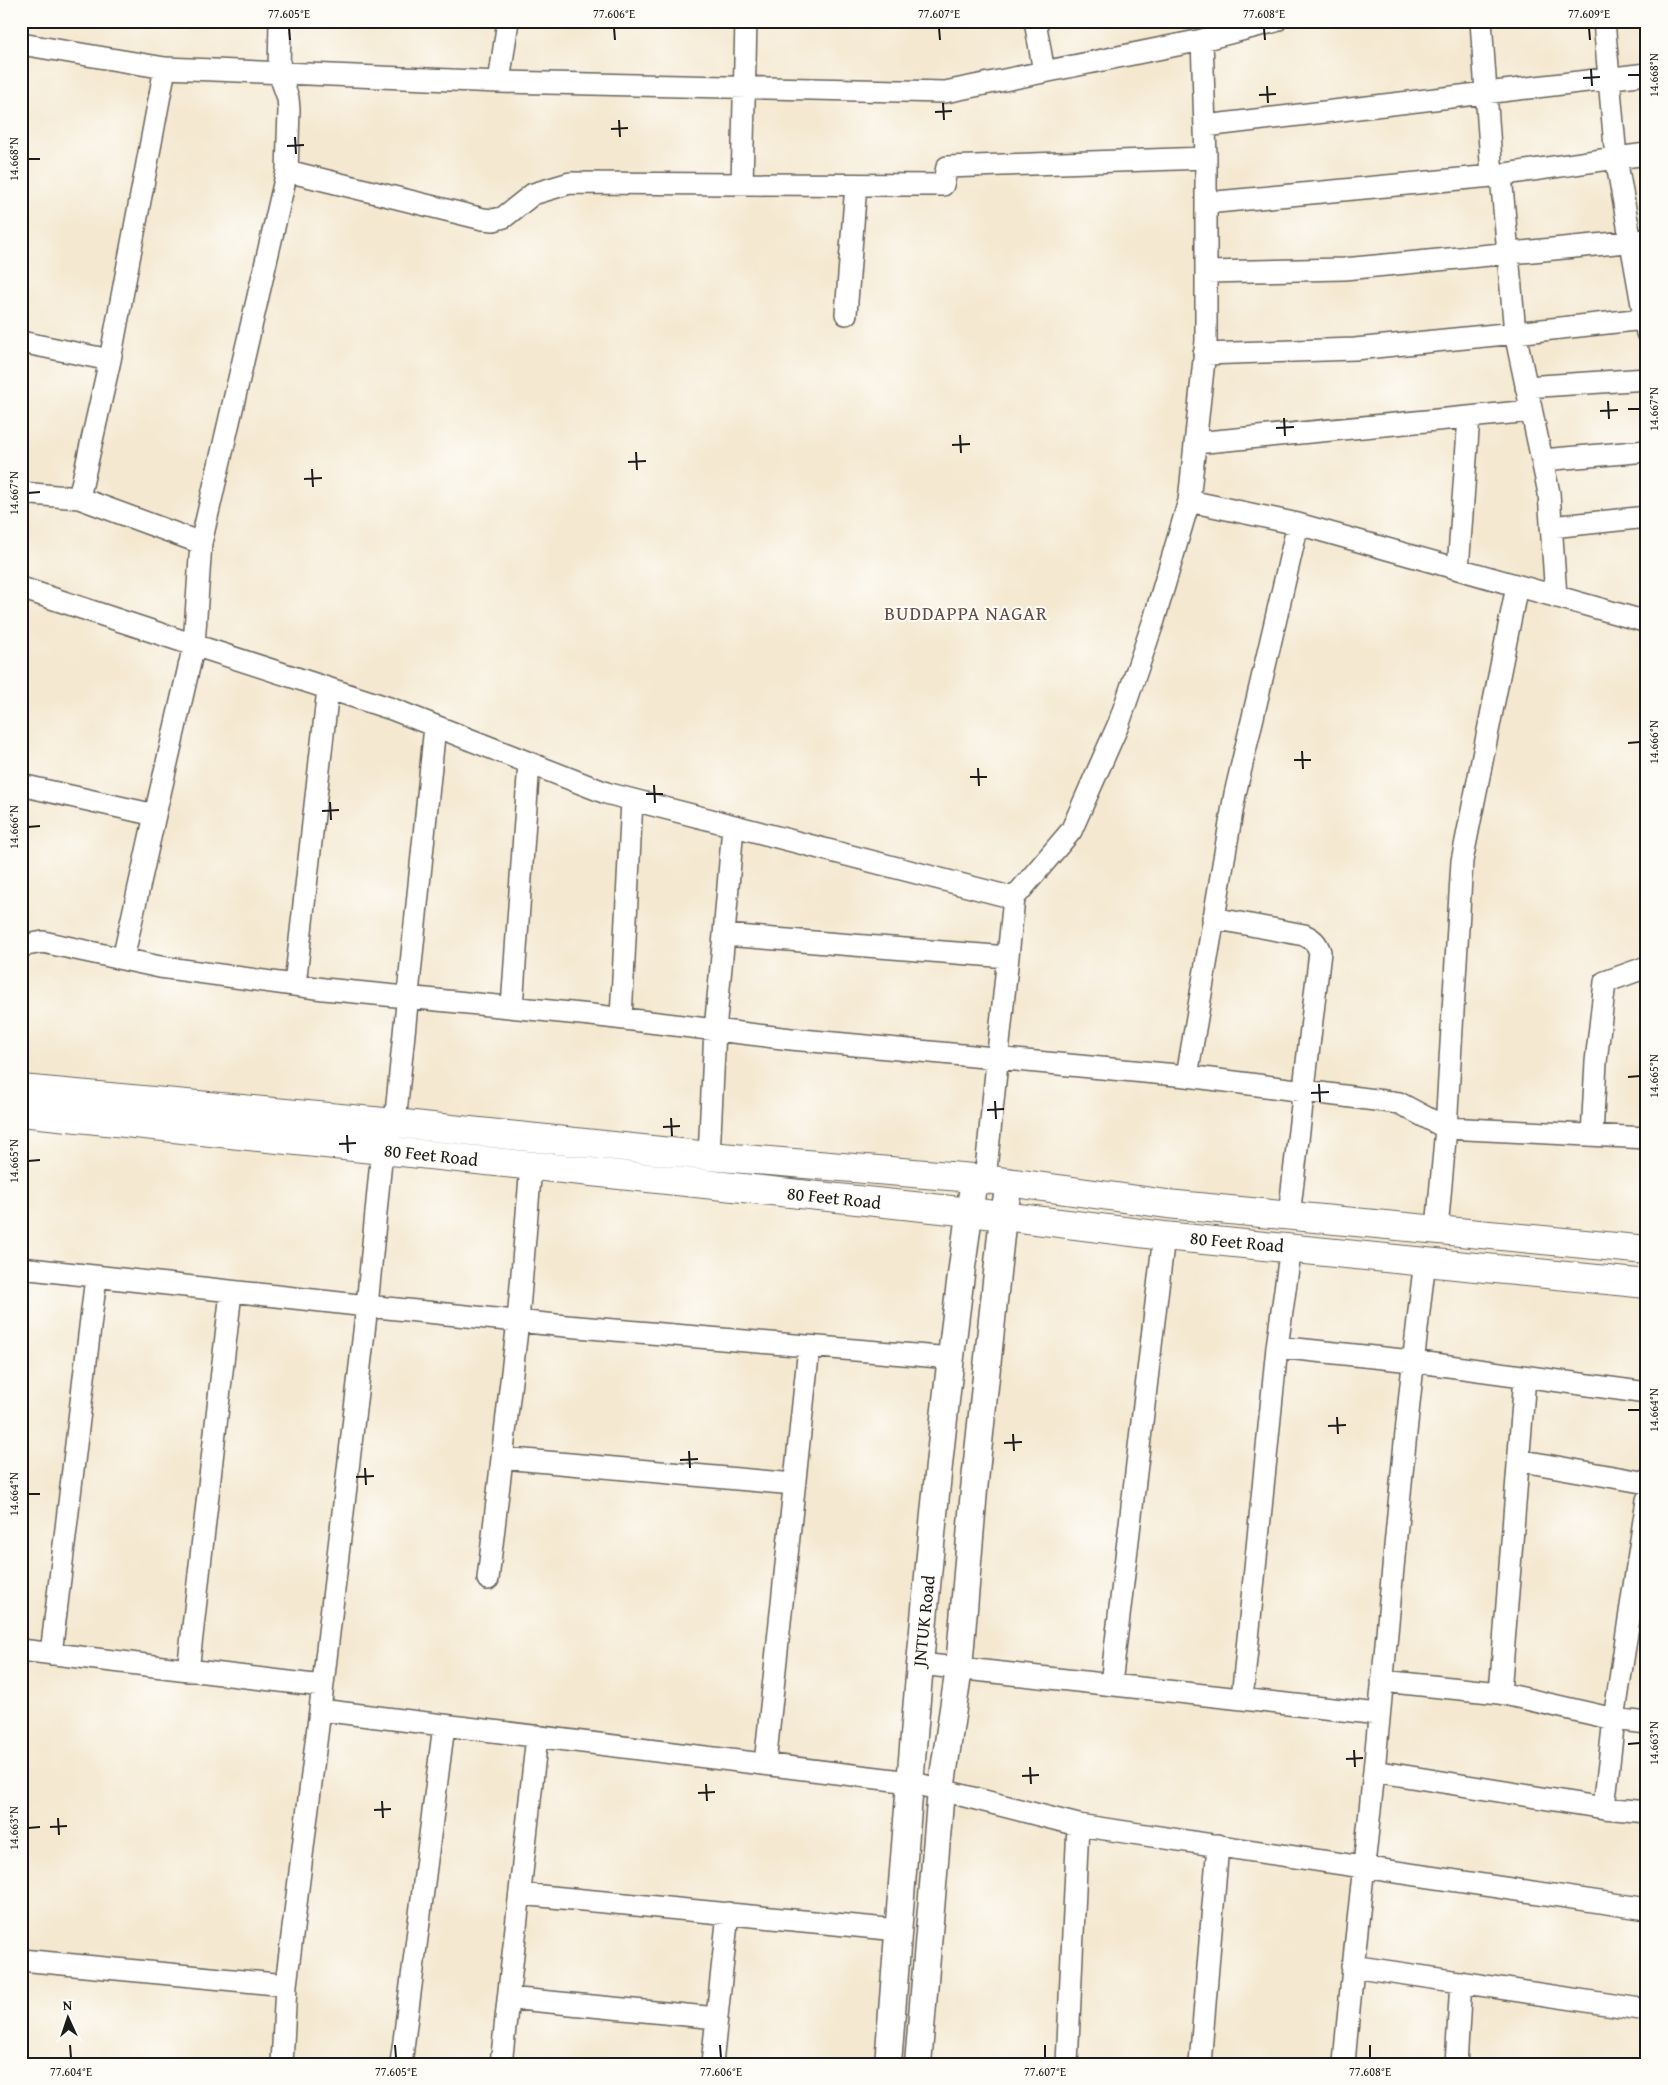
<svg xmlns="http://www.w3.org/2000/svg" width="1668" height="2085" font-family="'Gentium Book Plus',serif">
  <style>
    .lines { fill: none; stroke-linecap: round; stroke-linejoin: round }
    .minor-casing { stroke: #68635b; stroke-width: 24 }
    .tertiary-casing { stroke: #68635b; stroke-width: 29 }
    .secondary-casing { stroke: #68635b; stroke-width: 30 }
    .minor { stroke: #fff; stroke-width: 21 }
    .tertiary { stroke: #fff; stroke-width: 26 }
    .secondary { stroke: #fff; stroke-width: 28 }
    .ticks { fill: none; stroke: #1c1c1c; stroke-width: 2 }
    .labels { text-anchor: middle; stroke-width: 4; stroke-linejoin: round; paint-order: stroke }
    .street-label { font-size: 18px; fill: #1c1c1c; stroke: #fdfcf7 }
    .neighbourhood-label { font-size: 19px; letter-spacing: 1px; fill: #604b47; stroke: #fdfcf7 }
    .neatline { fill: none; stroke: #1c1c1c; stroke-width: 2 }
    .ticks-label { font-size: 12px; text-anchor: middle; fill: #1c1c1c }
  </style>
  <rect width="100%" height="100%" fill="#fdfcf7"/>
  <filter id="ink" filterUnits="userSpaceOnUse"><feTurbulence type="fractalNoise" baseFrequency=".02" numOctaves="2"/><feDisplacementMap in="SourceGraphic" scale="10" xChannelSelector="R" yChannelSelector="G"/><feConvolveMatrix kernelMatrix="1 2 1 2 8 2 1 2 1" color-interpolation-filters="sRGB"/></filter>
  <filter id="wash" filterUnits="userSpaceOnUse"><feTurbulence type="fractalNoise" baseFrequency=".0096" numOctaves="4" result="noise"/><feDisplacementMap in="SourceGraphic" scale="20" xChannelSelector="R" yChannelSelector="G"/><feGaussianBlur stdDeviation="1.12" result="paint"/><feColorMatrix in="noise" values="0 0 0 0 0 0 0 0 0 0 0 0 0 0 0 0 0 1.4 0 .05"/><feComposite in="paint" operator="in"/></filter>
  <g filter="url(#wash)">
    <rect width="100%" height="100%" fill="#f4e8d0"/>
  </g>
  <g filter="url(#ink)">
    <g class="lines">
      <defs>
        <path id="minor" d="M 746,21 L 742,184 L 943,185 L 947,167 L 1206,158 L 1206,341 L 1189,501 L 1154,620 L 1119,723 L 1071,831 L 1014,898 L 985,1179
          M 1035,21 L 1044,72
          M 1481,21 L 1492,176 L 1616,158 L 1647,333
          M 1604,21 L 1616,158 L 1647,154
          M 1202,40 L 1206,158
          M 21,44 L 165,68 L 499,82 L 945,92 L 1202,40 L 1276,21
          M 499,82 L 508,21
          M 1205,126 L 1647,74
          M 287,171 L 483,219 L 494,220 L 504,217 L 533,194 L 570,183 L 742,184
          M 1206,203 L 1492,176
          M 1206,272 L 1344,269 L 1647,240
          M 846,314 L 856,185
          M 21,342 L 110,360 L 165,68
          M 1204,354 L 1355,349 L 1515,333 L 1501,175
          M 1526,387 L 1647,379
          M 1195,443 L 1531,411
          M 1542,460 L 1647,451
          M 21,493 L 79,498 L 201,543 L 194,645 L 392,709 L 606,793 L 1014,898
          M 79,498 L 110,360
          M 1298,524 L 1647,622
          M 1551,527 L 1647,517
          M 201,543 L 287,171 L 289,110 L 288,98 L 279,73 L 280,21
          M 1458,569 L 1469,417
          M 21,588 L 194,645 L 155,815
          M 1556,597 L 1549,493 L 1515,333 L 1644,319
          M 435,726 L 395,1123 L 382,1150 L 367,1306 L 566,1326 L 951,1358
          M 21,785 L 155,815 L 123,959
          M 1213,918 L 1304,935 C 1313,939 1317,943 1320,952 L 1289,1216
          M 724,935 L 733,826
          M 21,946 L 43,942 L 160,967 L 324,989 L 591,1015 L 791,1039 L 1187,1076 L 1235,794 L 1298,524 L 1189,501
          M 295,985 L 328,689
          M 512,1007 L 529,763
          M 621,1018 L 632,800
          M 1187,1076 L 1399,1103 L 1446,1128 L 1647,1138
          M 1592,1135 L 1596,1062 L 1605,982 L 1647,967
          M 709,1156 L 715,1030 L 724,935 L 1008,957
          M 1437,1229 L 1446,1128 L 1462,861 L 1517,586
          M 21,1268 L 367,1306 L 320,1710 L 910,1782 L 1078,1825 L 1647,1909
          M 1277,1347 L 1412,1361 L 1647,1393
          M 502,1458 L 794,1484
          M 1518,1460 L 1647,1483
          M 488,1579 L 518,1321 L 531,1166
          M 21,1650 L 322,1686
          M 51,1654 L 96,1277
          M 920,1664 L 1379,1714
          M 188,1671 L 231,1292
          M 1382,1681 L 1500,1693 L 1614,1719 L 1647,1723
          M 1111,1684 L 1164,1236
          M 1500,1693 L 1525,1377
          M 1242,1699 L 1277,1347 L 1291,1247
          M 765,1764 L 809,1347
          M 1374,1771 L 1604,1808 L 1647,1812
          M 1604,1808 L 1614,1719 L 1647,1500
          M 520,1894 L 898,1930
          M 21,1960 L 286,1985 L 282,2064
          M 1352,1966 L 1647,2010
          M 286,1985 L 320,1710
          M 508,1998 L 717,2018
          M 401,2064 L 444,1725
          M 501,2064 L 537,1736
          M 712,2064 L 728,1913
          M 1067,2064 L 1078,1825
          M 1200,2064 L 1218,1845
          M 1344,2064 C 1351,1979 1361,1894 1370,1810 C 1389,1627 1402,1443 1425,1261
          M 1456,2064 L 1461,1982"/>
        <path id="tertiary" d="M 888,2064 C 911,1768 932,1472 974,1179
          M 918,2064 L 941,1790 L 959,1668 L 974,1490 L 1003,1216 L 1010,1182"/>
        <path id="secondary" d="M 21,1089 L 395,1123 L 709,1156 L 985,1179 L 1167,1204 L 1647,1250
          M 21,1112 L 970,1212 L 1164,1236 L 1647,1284"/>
      </defs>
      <!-- minor casing -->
      <use href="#minor" class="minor-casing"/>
      <!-- tertiary casing -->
      <use href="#tertiary" class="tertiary-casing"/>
      <!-- secondary casing -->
      <use href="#secondary" class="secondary-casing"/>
      <!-- minor -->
      <use href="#minor" class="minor"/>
      <!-- tertiary -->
      <use href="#tertiary" class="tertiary"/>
      <!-- secondary -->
      <use href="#secondary" class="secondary"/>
    </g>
  </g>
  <!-- ticks -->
  <path class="ticks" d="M 289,28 L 290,40M 614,28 L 615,40M 939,28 L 940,40M 1264,28 L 1265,40M 1589,28 L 1590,40M 1591,69 L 1592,86M 1628,75 L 1640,75M 1583,78 L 1600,77M 1267,86 L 1268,103M 1259,95 L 1276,94M 943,103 L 944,120M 935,112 L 952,111M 619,120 L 620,137M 611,129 L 628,128M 295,137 L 296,154M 287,146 L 304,145M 28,159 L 40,159M 1608,401 L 1609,419M 1628,409 L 1640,409M 1600,411 L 1618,410M 1284,418 L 1285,436M 1276,428 L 1294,427M 960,435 L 961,453M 952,445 L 970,444M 636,452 L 637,470M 628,462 L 646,461M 312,469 L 313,487M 304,479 L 322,478M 28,493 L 40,492M 1628,743 L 1640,742M 1302,751 L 1303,769M 1294,760 L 1311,760M 978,768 L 979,786M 970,777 L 987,777M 654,785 L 655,803M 646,794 L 663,794M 330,802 L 331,820M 322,811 L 339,810M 28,827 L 40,826M 1628,1077 L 1640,1076M 1319,1084 L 1320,1102M 1311,1093 L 1329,1092M 995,1101 L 996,1119M 987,1110 L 1004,1109M 671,1118 L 672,1136M 663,1127 L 680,1126M 347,1135 L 348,1153M 339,1144 L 356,1143M 28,1161 L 40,1160M 1628,1410 L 1640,1410M 1337,1417 L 1338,1434M 1328,1426 L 1346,1425M 1013,1434 L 1014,1451M 1004,1443 L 1022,1442M 689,1451 L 690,1468M 680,1460 L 698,1459M 365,1468 L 366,1485M 356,1477 L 374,1476M 28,1494 L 40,1494M 1628,1744 L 1640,1743M 1354,1750 L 1355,1767M 1346,1759 L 1363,1758M 1030,1767 L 1031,1784M 1022,1776 L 1039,1775M 706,1784 L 707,1801M 698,1793 L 715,1792M 382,1801 L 383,1818M 374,1810 L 391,1809M 58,1818 L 59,1835M 50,1827 L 67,1826M 28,1828 L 40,1827M 70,2045 L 71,2058M 395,2045 L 396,2058M 720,2045 L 721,2058M 1045,2045 L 1045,2058M 1370,2045 L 1370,2058"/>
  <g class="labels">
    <!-- street labels -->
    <g class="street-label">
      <text transform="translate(431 1155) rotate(6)" y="6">80 Feet Road</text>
      <text transform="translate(834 1198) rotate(6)" y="6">80 Feet Road</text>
      <text transform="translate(1237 1242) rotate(5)" y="6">80 Feet Road</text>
      <text transform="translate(924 1621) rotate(-84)" y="6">JNTUK Road</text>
    </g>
    <!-- neighbourhood labels -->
    <g class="neighbourhood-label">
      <text x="966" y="620">BUDDAPPA NAGAR</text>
    </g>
  </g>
  <!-- margin -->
  <rect width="1668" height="2085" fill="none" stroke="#fdfcf7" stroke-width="55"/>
  <!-- north arrow -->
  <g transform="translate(68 2018) rotate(357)" stroke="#fdfcf7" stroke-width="4" paint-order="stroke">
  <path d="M0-4L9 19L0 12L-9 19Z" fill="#1c1c1c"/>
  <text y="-8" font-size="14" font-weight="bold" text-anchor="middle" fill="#1c1c1c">N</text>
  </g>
  <rect x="28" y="28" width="1612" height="2030" class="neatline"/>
  <g class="ticks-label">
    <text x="289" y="18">77.605°E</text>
    <text x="614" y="18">77.606°E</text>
    <text x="939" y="18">77.607°E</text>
    <text x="1264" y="18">77.608°E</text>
    <text x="1589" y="18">77.609°E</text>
    <text transform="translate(1654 75) rotate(-90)" y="4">14.668°N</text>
    <text transform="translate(14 159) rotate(-90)" y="4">14.668°N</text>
    <text transform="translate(1654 409) rotate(-90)" y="4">14.667°N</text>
    <text transform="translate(14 493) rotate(-90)" y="4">14.667°N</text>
    <text transform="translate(1654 742) rotate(-90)" y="4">14.666°N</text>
    <text transform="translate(14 827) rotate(-90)" y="4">14.666°N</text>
    <text transform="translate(1654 1076) rotate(-90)" y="4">14.665°N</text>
    <text transform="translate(14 1161) rotate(-90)" y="4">14.665°N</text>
    <text transform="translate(1654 1410) rotate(-90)" y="4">14.664°N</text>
    <text transform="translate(14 1494) rotate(-90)" y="4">14.664°N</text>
    <text transform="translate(1654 1743) rotate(-90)" y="4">14.663°N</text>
    <text transform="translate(14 1828) rotate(-90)" y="4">14.663°N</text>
    <text x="71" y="2076">77.604°E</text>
    <text x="396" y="2076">77.605°E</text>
    <text x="721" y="2076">77.606°E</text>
    <text x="1045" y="2076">77.607°E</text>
    <text x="1370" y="2076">77.608°E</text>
  </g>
</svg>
